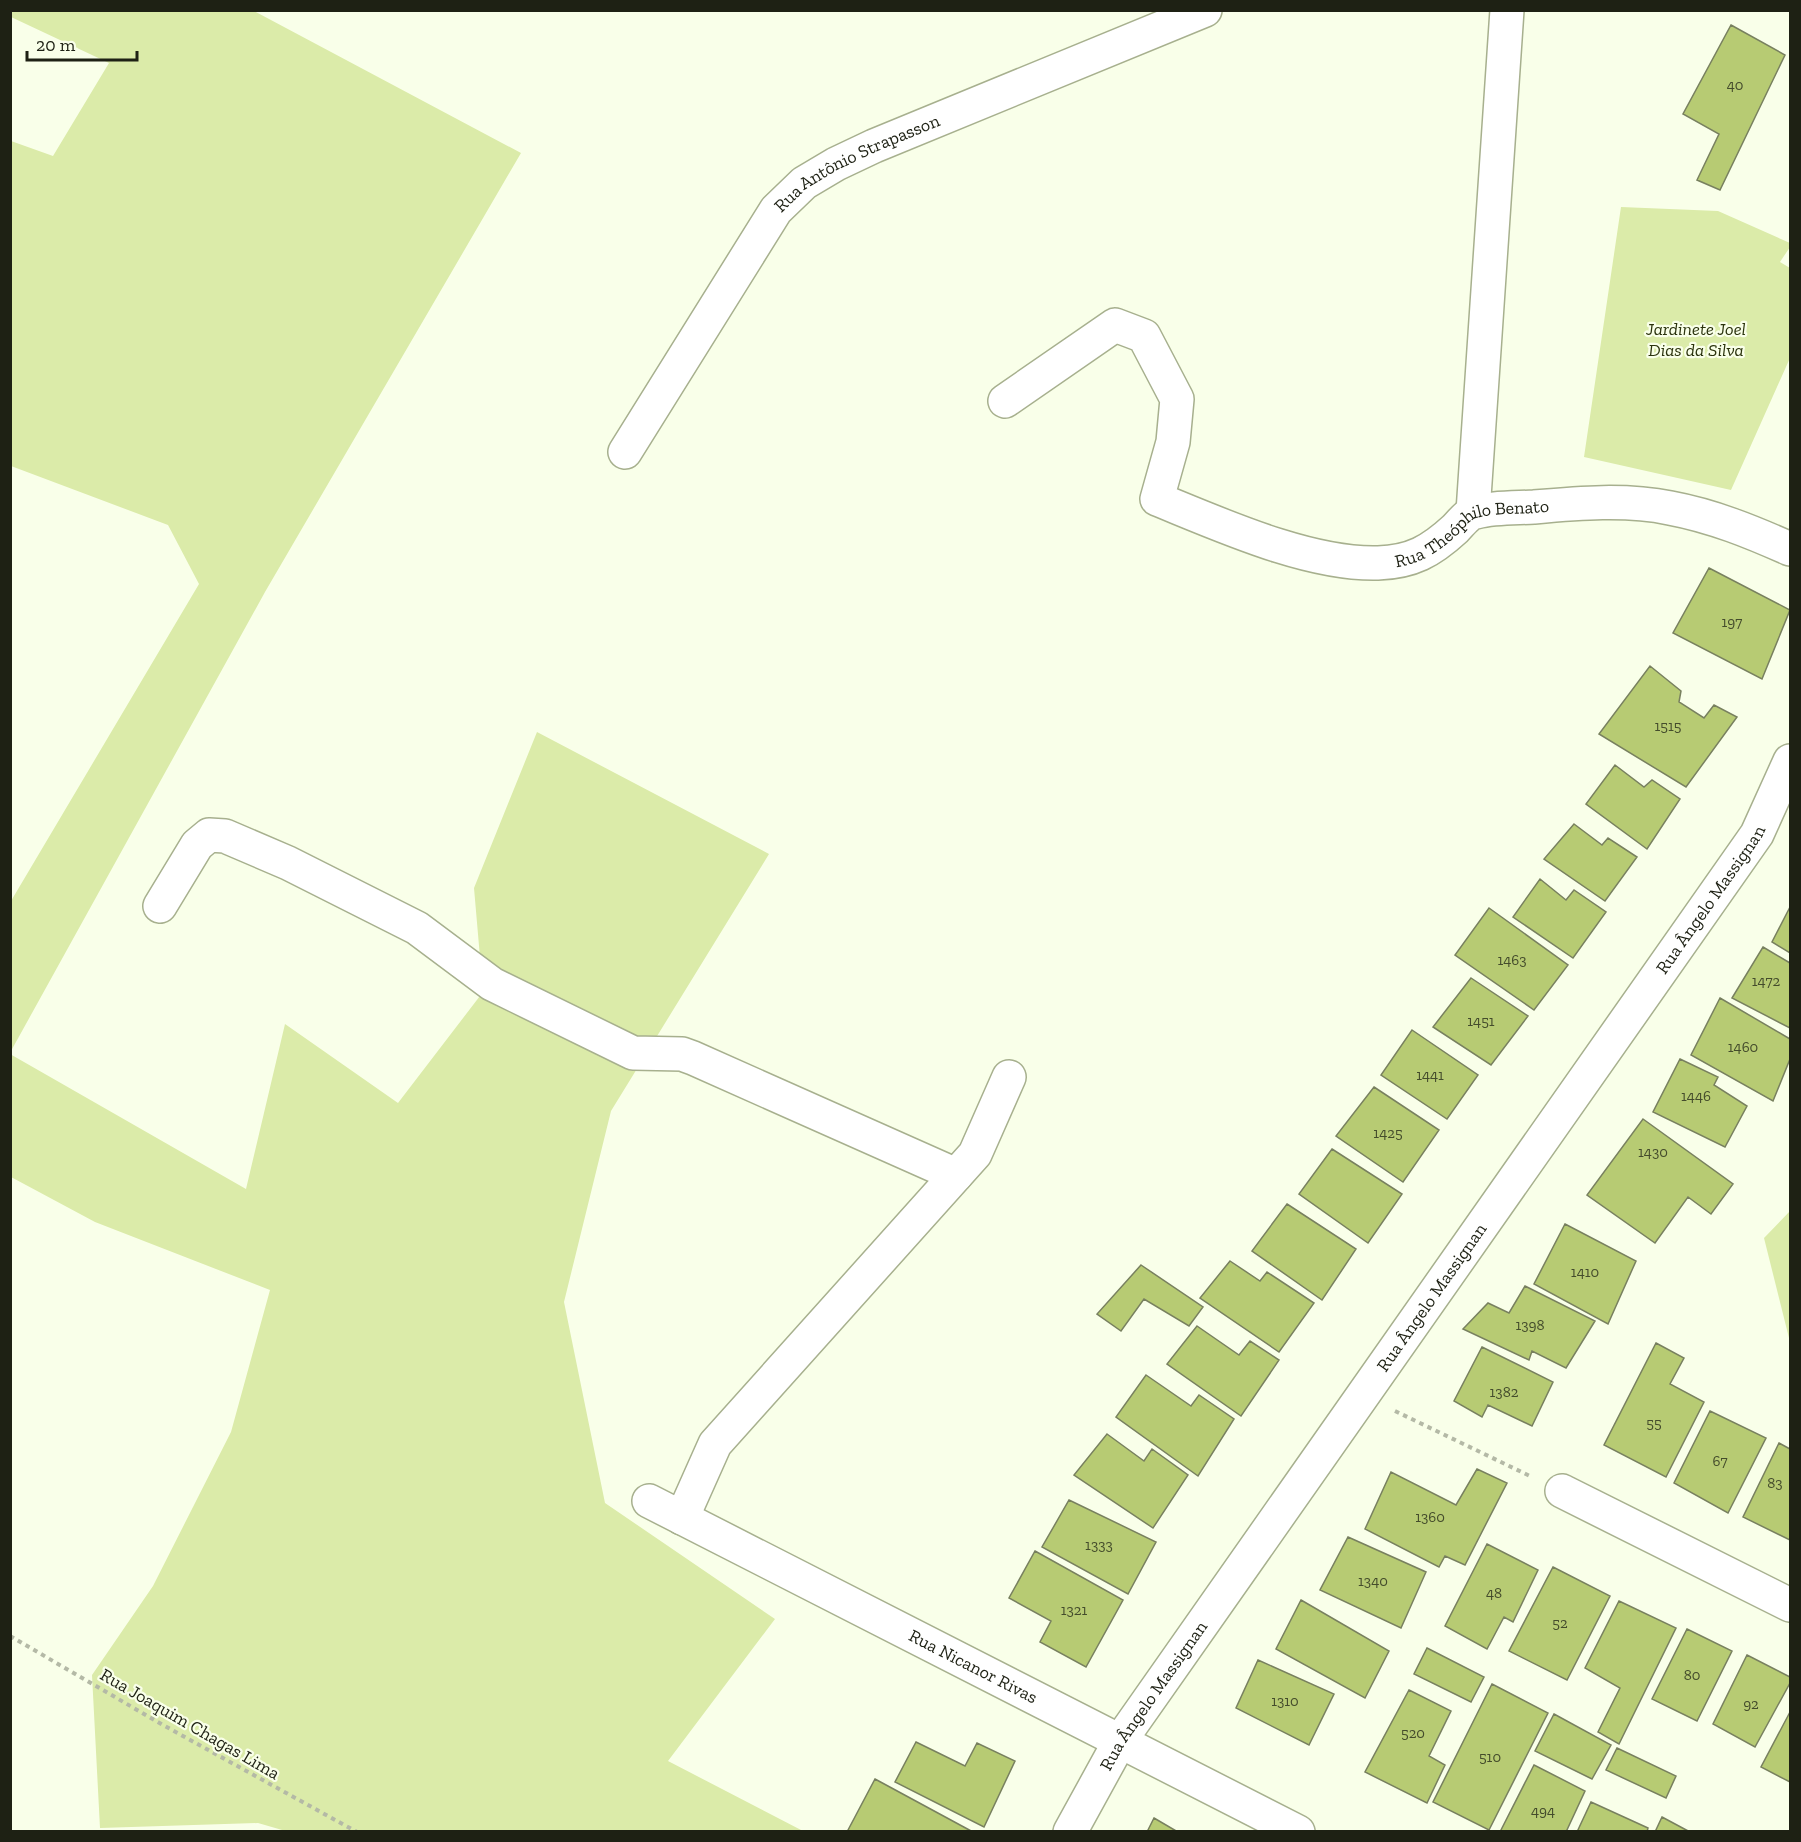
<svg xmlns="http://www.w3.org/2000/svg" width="1801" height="1842" font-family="'Zilla Slab',serif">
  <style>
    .green { fill: #dbeba9 }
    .building { fill: #b7cb73; stroke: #78805f; stroke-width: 1.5 }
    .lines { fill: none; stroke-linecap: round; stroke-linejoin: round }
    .minor-casing { stroke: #a7b08e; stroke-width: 36 }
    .path { stroke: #b4b9a6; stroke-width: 4; stroke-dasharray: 4.5 4.5; stroke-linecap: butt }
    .minor { stroke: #fff; stroke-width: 33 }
    .labels { text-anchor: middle; stroke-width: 4.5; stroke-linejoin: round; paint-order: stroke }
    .number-label { font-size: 15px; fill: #444c2c }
    .street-label { font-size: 18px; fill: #1e2114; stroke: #f9ffe9 }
    .park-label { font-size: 18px; font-style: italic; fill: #2b330d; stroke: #f9ffe9 }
  </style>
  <rect width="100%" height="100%" fill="#f9ffe9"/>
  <!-- green -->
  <path class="green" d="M 11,10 L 254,11 L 521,153 L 265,592 L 11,1051 L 11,901 L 199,584 L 168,525 L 11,466 L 11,141 L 53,156 L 109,63 L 11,17 Z
    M 1621,207 L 1718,211 L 1790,243 L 1790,247 L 1780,262 L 1790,268 L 1790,358 L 1731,490 L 1584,457 Z
    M 537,732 L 769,854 L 611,1111 L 564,1302 L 605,1503 L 775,1619 L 668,1761 L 803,1831 L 289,1832 L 258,1823 L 100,1828 L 92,1675 L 153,1586 L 231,1432 L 270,1290 L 95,1222 L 11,1177 L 10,1054 L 246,1189 L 285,1024 L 398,1103 L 483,992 L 474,888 Z
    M 1790,1211 L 1790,1342 L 1764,1238 Z"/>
  <!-- building -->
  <path class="building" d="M 1731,25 L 1785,55 L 1720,190 L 1697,180 L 1719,134 L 1683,114 Z
    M 1709,568 L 1790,610 L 1762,679 L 1673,633 Z
    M 1650,666 L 1681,691 L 1679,702 L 1704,718 L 1714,705 L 1737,717 L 1686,787 L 1599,734 Z
    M 1615,765 L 1644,787 L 1652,780 L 1680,799 L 1647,849 L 1586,804 Z
    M 1574,824 L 1602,845 L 1608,838 L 1637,857 L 1605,901 L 1544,859 Z
    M 1540,879 L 1566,900 L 1574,890 L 1606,912 L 1573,958 L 1513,917 Z
    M 1790,907 L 1790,953 L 1772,942 Z
    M 1489,908 L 1568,965 L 1534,1010 L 1455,955 Z
    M 1763,947 L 1790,963 L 1790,1028 L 1732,998 Z
    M 1471,978 L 1528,1016 L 1491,1065 L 1433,1027 Z
    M 1720,998 L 1790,1039 L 1790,1059 L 1773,1101 L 1691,1055 Z
    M 1412,1030 L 1478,1075 L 1447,1119 L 1381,1075 Z
    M 1680,1059 L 1718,1077 L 1714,1085 L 1747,1106 L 1725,1147 L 1653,1112 Z
    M 1374,1087 L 1439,1130 L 1403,1182 L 1336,1136 Z
    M 1643,1119 L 1733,1184 L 1711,1214 L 1688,1197 L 1655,1243 L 1587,1195 Z
    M 1332,1149 L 1402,1194 L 1368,1243 L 1299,1194 Z
    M 1287,1204 L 1356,1249 L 1322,1300 L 1252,1251 Z
    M 1565,1224 L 1636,1261 L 1608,1324 L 1534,1284 Z
    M 1230,1261 L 1260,1281 L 1267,1272 L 1314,1303 L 1279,1352 L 1200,1298 Z
    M 1141,1265 L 1203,1307 L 1189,1326 L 1144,1299 L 1121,1331 L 1097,1314 Z
    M 1525,1286 L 1595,1321 L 1566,1368 L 1532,1351 L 1529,1360 L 1463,1329 L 1488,1303 L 1509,1313 Z
    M 1197,1326 L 1239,1355 L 1250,1341 L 1279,1360 L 1241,1416 L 1167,1364 Z
    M 1656,1343 L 1684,1358 L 1670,1384 L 1704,1402 L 1666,1477 L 1604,1445 Z
    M 1482,1347 L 1553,1382 L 1532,1426 L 1488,1405 L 1482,1417 L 1454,1401 Z
    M 1146,1375 L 1191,1406 L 1199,1395 L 1234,1419 L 1198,1476 L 1116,1417 Z
    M 1710,1411 L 1766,1438 L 1728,1513 L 1674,1483 Z
    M 1107,1434 L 1144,1461 L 1152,1449 L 1188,1475 L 1153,1528 L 1074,1475 Z
    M 1779,1443 L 1790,1449 L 1790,1540 L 1743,1517 Z
    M 1477,1469 L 1507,1483 L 1465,1565 L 1445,1556 L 1439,1567 L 1365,1529 L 1391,1472 L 1456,1505 Z
    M 1069,1500 L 1156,1542 L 1128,1594 L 1042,1547 Z
    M 1348,1537 L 1426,1572 L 1401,1628 L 1320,1590 Z
    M 1487,1544 L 1538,1570 L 1513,1622 L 1504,1617 L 1487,1649 L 1445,1626 Z
    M 1035,1551 L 1123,1600 L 1086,1667 L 1040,1642 L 1051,1621 L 1009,1598 Z
    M 1553,1567 L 1610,1596 L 1567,1680 L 1509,1651 Z
    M 1301,1600 L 1389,1651 L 1365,1698 L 1276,1649 Z
    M 1619,1601 L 1676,1628 L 1619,1744 L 1598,1732 L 1620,1688 L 1585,1668 Z
    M 1687,1629 L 1732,1651 L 1697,1721 L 1652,1699 Z
    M 1427,1648 L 1484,1677 L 1471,1702 L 1414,1674 Z
    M 1747,1655 L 1790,1677 L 1790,1683 L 1755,1747 L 1713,1724 Z
    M 1258,1660 L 1334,1694 L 1309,1745 L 1236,1708 Z
    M 1492,1684 L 1548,1713 L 1489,1830 L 1433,1802 Z
    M 1409,1690 L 1451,1711 L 1429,1756 L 1445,1765 L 1427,1803 L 1365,1772 Z
    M 1790,1712 L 1790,1782 L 1761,1767 Z
    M 1554,1714 L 1611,1745 L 1592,1779 L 1535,1751 Z
    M 916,1742 L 965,1766 L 977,1743 L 1015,1761 L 984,1827 L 895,1782 Z
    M 1617,1748 L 1676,1776 L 1666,1798 L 1606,1770 Z
    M 1534,1765 L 1585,1791 L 1566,1832 L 1500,1832 Z
    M 875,1779 L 973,1832 L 847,1832 Z
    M 1591,1802 L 1648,1828 L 1647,1832 L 1577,1832 Z
    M 1662,1817 L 1690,1832 L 1655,1832 Z
    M 1154,1818 L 1178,1832 L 1147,1832 Z"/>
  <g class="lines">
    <defs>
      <g id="minor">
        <path id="s1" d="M 1005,401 L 1115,325 L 1144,336 L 1177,399 L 1173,442 L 1157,499 C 1221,525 1309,565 1378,563 C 1412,562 1431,551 1455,529 C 1461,523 1468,513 1476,512 C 1494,507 1516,508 1534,507 C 1579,503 1626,499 1670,508 C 1713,516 1752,532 1790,549"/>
        <path id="s2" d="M 625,452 L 776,210 L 804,183 L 836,164 L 874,146 L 1205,10"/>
        <path d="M 1473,512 L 1507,10"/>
        <path d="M 160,906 L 197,845 L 209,835 L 225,836 L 288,863 L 417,928 L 492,984 L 633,1053 L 682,1054 L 693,1058 L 956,1175"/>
        <path d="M 1562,1491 L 1790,1605"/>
        <path id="s3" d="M 649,1501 L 1298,1832"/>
        <path d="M 682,1518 L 715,1444 L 975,1154 L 1009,1077"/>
        <path id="s4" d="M 1070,1832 L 1120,1741 L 1757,834 L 1790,761"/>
      </g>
    </defs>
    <!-- minor casing -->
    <use href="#minor" class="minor-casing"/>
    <!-- path -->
    <path class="path" d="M 1395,1411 L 1532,1477
      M 10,1636 L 163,1725 L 357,1832"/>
    <!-- minor -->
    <use href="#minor" class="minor"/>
  </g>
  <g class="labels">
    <!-- number labels -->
    <g class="number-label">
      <text x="1735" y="90">40</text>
      <text x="1732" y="627">197</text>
      <text x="1668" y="731">1515</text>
      <text x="1512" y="965">1463</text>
      <text x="1766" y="986">1472</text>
      <text x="1481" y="1026">1451</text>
      <text x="1743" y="1052">1460</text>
      <text x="1430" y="1080">1441</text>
      <text x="1696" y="1101">1446</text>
      <text x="1388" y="1138">1425</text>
      <text x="1653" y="1157">1430</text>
      <text x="1585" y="1277">1410</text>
      <text x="1530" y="1330">1398</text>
      <text x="1504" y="1397">1382</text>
      <text x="1654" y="1428">55</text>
      <text x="1720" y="1466">67</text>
      <text x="1775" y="1488">83</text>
      <text x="1430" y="1522">1360</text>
      <text x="1099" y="1550">1333</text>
      <text x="1373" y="1586">1340</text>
      <text x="1494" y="1598">48</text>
      <text x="1074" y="1615">1321</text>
      <text x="1560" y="1628">52</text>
      <text x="1692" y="1680">80</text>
      <text x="1285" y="1706">1310</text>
      <text x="1751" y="1709">92</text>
      <text x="1413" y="1738">520</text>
      <text x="1490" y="1762">510</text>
      <text x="1543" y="1816">494</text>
    </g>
    <!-- street labels -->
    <g class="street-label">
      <text dy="6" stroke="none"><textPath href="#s2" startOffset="380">Rua Antônio Strapasson</textPath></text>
      <text dy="6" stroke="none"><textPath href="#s1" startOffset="672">Rua Theóphilo Benato</textPath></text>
      <text dy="6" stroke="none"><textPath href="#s4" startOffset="1132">Rua Ângelo Massignan</textPath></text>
      <text dy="6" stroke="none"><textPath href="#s4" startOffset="646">Rua Ângelo Massignan</textPath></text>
      <text dy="6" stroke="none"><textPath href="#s3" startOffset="364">Rua Nicanor Rivas</textPath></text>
      <text dy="6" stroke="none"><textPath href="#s4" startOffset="160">Rua Ângelo Massignan</textPath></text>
      <text transform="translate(190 1724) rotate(30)" y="6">Rua Joaquim Chagas Lima</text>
    </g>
    <!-- park labels -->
    <g class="park-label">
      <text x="1696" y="335">Jardinete Joel<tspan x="1696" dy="21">Dias da Silva</tspan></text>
    </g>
  </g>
  <!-- border -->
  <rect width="1801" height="1842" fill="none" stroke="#1e2114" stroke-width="24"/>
  <!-- scale -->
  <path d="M27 51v9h110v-9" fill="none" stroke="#1e2114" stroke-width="3"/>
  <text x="36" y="51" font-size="18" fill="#1e2114" stroke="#f9ffe9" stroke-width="4.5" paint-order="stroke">20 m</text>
</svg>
